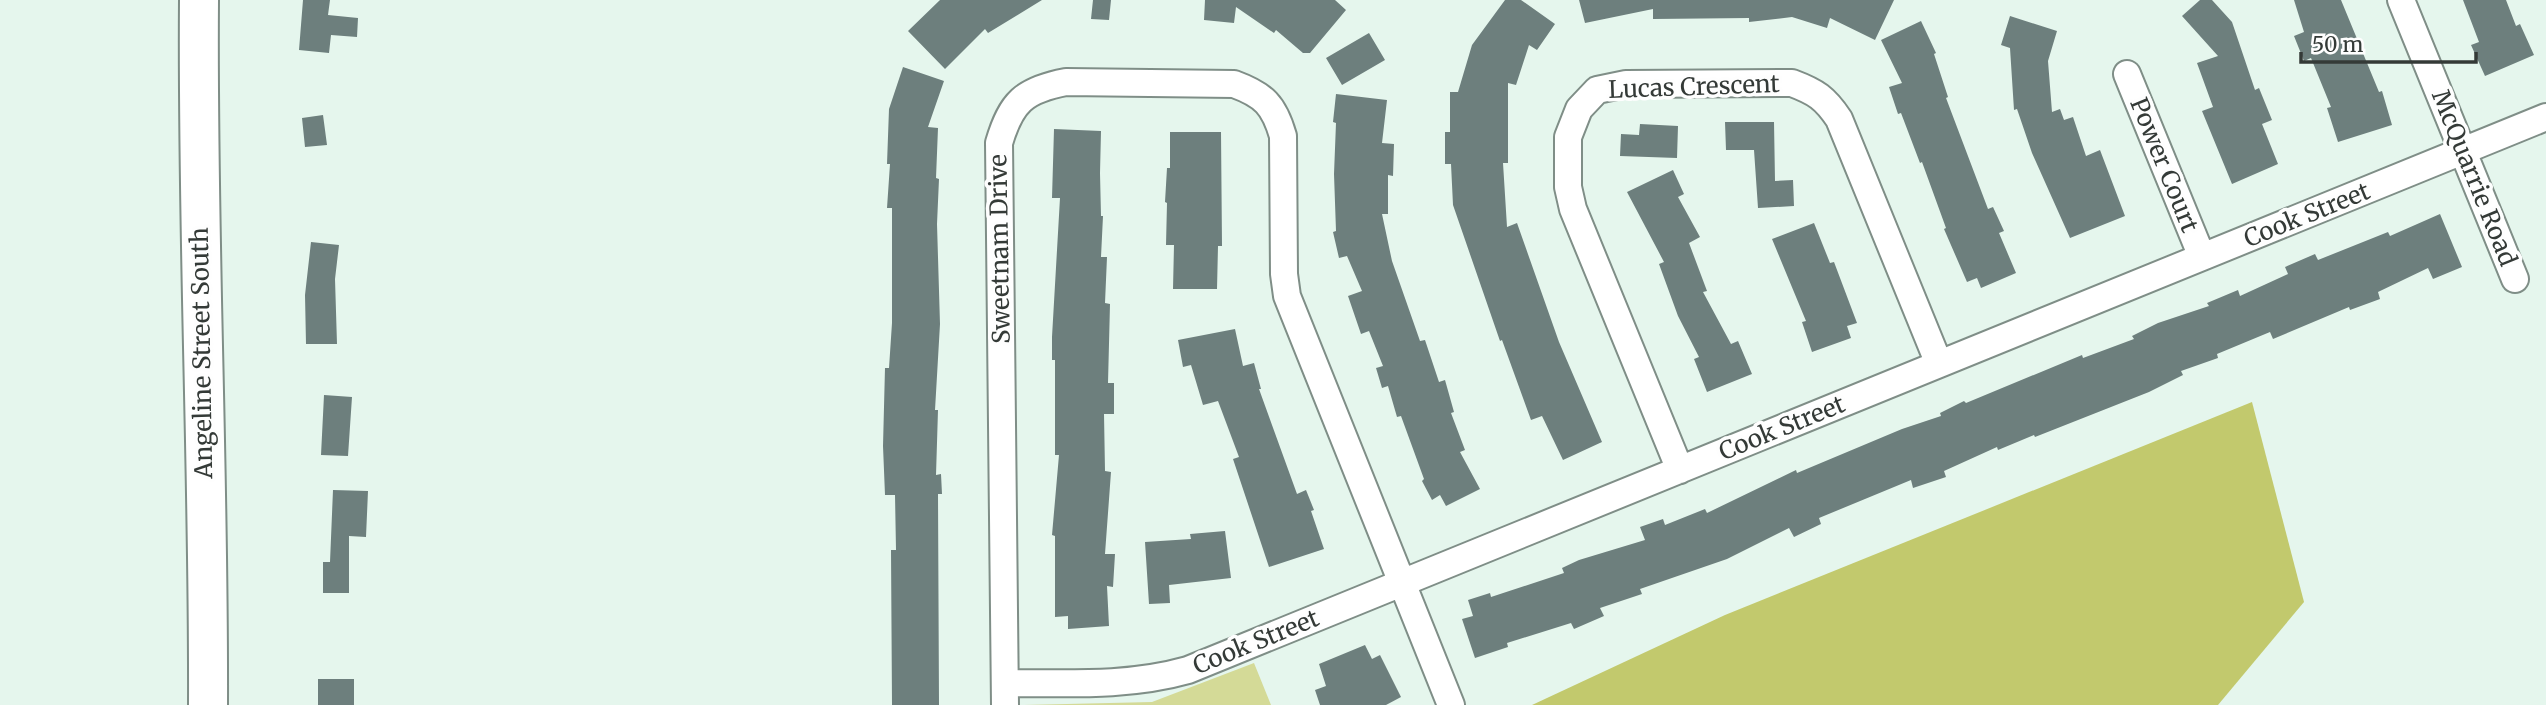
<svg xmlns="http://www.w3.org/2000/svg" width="2546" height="705" font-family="Merriweather,serif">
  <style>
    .green { fill: #d4da97 }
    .forest { fill: #c2c96d }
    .building { fill: #6d7f7d }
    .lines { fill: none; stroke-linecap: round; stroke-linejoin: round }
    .street-casing { stroke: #7f8e87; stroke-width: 30 }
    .secondary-casing { stroke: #7f8e87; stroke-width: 42 }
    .street { stroke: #fff; stroke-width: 26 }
    .secondary { stroke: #fff; stroke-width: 38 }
    .labels { text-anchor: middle; stroke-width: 7; stroke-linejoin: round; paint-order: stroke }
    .street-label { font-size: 24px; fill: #343a37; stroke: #fefefe }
  </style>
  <rect width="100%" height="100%" fill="#e5f6ed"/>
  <!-- green -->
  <path class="green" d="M 1254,663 L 1271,705 L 1024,705 L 1152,702 Z"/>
  <!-- forest -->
  <path class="forest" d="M 2252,402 L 2304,602 L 2218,705 L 1532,705 L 1725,615 Z"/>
  <!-- building -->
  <path class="building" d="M 303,0 L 330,0 L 328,15 L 358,18 L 357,37 L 331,35 L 329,53 L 299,50 Z
    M 940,0 L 1042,0 L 988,33 L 985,29 L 945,69 L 908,31 Z
    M 1093,0 L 1111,0 L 1109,20 L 1091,19 Z
    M 1205,0 L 1335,0 L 1346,10 L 1310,53 L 1303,53 L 1276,30 L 1274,33 L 1236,7 L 1234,23 L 1204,20 Z
    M 1505,0 L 1521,0 L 1555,24 L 1537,50 L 1529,45 L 1516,85 L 1508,83 L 1508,163 L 1503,163 L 1507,227 L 1517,223 L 1559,342 L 1602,442 L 1563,460 L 1542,416 L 1531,420 L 1502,340 L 1500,341 L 1453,205 L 1451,164 L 1445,164 L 1445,132 L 1450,132 L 1450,92 L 1458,92 L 1472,45 Z
    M 1579,0 L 1894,0 L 1875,40 L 1830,18 L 1827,28 L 1792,17 L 1749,22 L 1749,18 L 1653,19 L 1653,9 L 1585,23 Z
    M 2200,0 L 2212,0 L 2232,22 L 2255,90 L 2259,88 L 2272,120 L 2262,124 L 2278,164 L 2232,184 L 2202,111 L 2213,107 L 2197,63 L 2218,56 L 2182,16 Z
    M 2294,0 L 2341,0 L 2379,92 L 2382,91 L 2392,125 L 2338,142 L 2327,108 L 2331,107 L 2311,58 L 2304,61 L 2294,36 L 2304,32 Z
    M 2463,0 L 2506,0 L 2516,26 L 2520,24 L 2534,55 L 2485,76 L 2471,45 L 2479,42 Z
    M 2010,16 L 2057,31 L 2048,61 L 2052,112 L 2060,109 L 2064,120 L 2073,117 L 2086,156 L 2100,150 L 2125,216 L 2070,238 L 2032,153 L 2017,109 L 2014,110 L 2010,48 L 2001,45 Z
    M 1921,21 L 1936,53 L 1934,54 L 1948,97 L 1946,98 L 1988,209 L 1993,207 L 2004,231 L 1999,233 L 2016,273 L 1981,288 L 1977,278 L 1967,282 L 1944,229 L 1946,228 L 1922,162 L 1920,163 L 1901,113 L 1898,114 L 1889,87 L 1902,83 L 1881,40 Z
    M 1369,33 L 1385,60 L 1342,85 L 1326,58 Z
    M 903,67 L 944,81 L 928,127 L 938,128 L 936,178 L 939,179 L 937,224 L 940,324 L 935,410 L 938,410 L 936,475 L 941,474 L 942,494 L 938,494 L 939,705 L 892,705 L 891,550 L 896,550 L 895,495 L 885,495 L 883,446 L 885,368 L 889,368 L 892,323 L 892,208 L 887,208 L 890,164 L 887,164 L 889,109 Z
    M 1336,94 L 1387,100 L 1382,143 L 1394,144 L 1393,176 L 1388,175 L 1388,214 L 1382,214 L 1392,261 L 1420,341 L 1425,340 L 1439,382 L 1445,380 L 1454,412 L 1451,413 L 1465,450 L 1460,452 L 1480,489 L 1446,506 L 1440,495 L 1432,500 L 1422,481 L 1424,479 L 1401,416 L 1397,417 L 1388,386 L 1382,388 L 1376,368 L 1383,366 L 1369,331 L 1361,334 L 1348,296 L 1362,291 L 1347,256 L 1339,258 L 1333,232 L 1336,231 L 1334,174 L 1336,123 L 1333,122 Z
    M 323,115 L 327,145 L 305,147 L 302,118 Z
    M 1725,122 L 1774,122 L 1775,181 L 1793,180 L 1794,206 L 1758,208 L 1754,150 L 1726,150 Z
    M 1640,124 L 1678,126 L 1677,158 L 1620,156 L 1621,134 L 1639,135 Z
    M 1054,129 L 1101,131 L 1100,173 L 1101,216 L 1103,216 L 1101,257 L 1107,257 L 1105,303 L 1110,304 L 1108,383 L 1114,383 L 1114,414 L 1104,414 L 1105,471 L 1111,472 L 1105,554 L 1115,554 L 1113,587 L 1107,586 L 1109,626 L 1068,629 L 1068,616 L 1055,617 L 1055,536 L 1052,535 L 1059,455 L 1055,455 L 1055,360 L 1052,360 L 1052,337 L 1060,198 L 1052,198 Z
    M 1170,132 L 1221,132 L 1222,246 L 1218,246 L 1217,289 L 1173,289 L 1174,245 L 1166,245 L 1167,203 L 1165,202 L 1167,168 L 1170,168 Z
    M 1673,170 L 1684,194 L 1678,197 L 1700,237 L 1689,243 L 1707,291 L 1703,292 L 1731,344 L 1738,341 L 1752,374 L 1707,392 L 1694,359 L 1699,357 L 1678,316 L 1659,264 L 1664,262 L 1627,192 Z
    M 2440,214 L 2462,267 L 2433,279 L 2428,268 L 2378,292 L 2380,299 L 2350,310 L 2349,307 L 2273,339 L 2270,332 L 2217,354 L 2218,358 L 2181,371 L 2183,375 L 2149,392 L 2035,437 L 2034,435 L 1998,450 L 1997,447 L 1944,471 L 1946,477 L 1913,488 L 1911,480 L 1819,518 L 1821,524 L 1794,537 L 1789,528 L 1727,559 L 1640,589 L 1642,594 L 1600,608 L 1604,616 L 1574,629 L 1571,623 L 1507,643 L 1508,647 L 1475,658 L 1462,619 L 1473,616 L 1468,600 L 1490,593 L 1491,597 L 1564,573 L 1562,568 L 1579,560 L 1645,540 L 1640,527 L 1663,519 L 1665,525 L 1705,509 L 1707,513 L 1796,470 L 1797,473 L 1902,429 L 1941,416 L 1940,413 L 1964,401 L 1966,403 L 2082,355 L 2083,358 L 2134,339 L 2132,336 L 2158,323 L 2209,306 L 2207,303 L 2238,290 L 2240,296 L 2288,274 L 2285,267 L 2315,254 L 2318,260 L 2388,232 L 2390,236 Z
    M 1814,223 L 1830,263 L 1834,262 L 1857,323 L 1847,326 L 1851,338 L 1812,352 L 1802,322 L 1806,321 L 1772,239 Z
    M 311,242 L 339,245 L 335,279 L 337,344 L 306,344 L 305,295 Z
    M 1235,329 L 1243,366 L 1254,363 L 1261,389 L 1259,389 L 1297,494 L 1306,490 L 1314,510 L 1311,511 L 1324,549 L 1269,567 L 1233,459 L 1239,457 L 1218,401 L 1203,405 L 1191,365 L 1183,367 L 1178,340 Z
    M 324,395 L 352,397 L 348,456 L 321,455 Z
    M 333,490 L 368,491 L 366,537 L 349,536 L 349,593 L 323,593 L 323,562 L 330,562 Z
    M 1225,531 L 1231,578 L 1169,585 L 1170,603 L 1149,604 L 1145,542 L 1191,539 L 1190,534 Z
    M 1365,645 L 1372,659 L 1380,655 L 1401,697 L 1386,705 L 1320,705 L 1315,690 L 1326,686 L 1319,664 Z
    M 318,679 L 354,679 L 354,705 L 318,705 Z"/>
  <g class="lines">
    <defs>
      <path id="street" d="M 2401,0 L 2515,279
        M 2127,74 L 2202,257
        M 1680,470 L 1573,209 L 1568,187 L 1568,137 L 1579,109 L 1597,90 L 1626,84 L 1792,83 C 1816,92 1825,98 1839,119 L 1939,364
        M 1005,683 C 1067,683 1128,687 1188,670 L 2546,117
        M 1005,705 L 999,143 C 1011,102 1024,90 1066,82 L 1234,84 C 1264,95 1274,105 1283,136 L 1284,274 L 1287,296 L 1451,705"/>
      <path id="secondary" d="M 199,0 C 197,235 209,470 208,705"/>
    </defs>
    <!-- street casing -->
    <use href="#street" class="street-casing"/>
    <!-- secondary casing -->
    <use href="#secondary" class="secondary-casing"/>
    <!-- street -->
    <use href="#street" class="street"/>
    <!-- secondary -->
    <use href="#secondary" class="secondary"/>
  </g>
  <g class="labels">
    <!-- street labels -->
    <g class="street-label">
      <text transform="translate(1694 87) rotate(-2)" y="8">Lucas Crescent</text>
      <text transform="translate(2164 165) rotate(68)" y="8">Power Court</text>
      <text transform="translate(2474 178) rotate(68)" y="8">McQuarrie Road</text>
      <text transform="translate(2307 215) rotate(-22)" y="8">Cook Street</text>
      <text transform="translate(1000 249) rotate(-91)" y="8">Sweetnam Drive</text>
      <text transform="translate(202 353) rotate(-91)" y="8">Angeline Street South</text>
      <text transform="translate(1782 428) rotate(-22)" y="8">Cook Street</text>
      <text transform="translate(1256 642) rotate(-22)" y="8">Cook Street</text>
    </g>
  </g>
  <!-- scale -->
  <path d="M2301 52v10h175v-10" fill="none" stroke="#343a37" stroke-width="3.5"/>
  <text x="2312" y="52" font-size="21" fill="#343a37" stroke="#fefefe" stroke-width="5" paint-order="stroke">50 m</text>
</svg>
